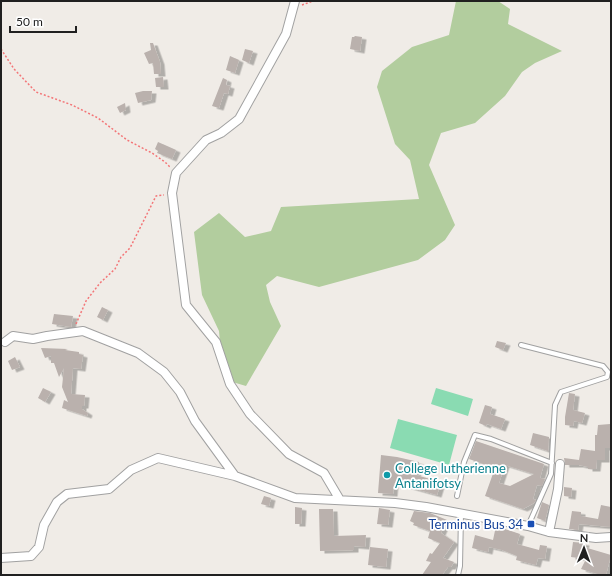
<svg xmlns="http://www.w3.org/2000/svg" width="612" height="576" font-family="Lato,sans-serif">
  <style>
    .forest { fill: #b2cd9e }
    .pitch { fill: #8adbb2 }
    .building { fill: #bab1ad; fill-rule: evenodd; filter: url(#shadow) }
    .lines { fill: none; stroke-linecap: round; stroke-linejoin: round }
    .service-casing { stroke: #a1a1a1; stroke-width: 6 }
    .minor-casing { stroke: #a1a1a1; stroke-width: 10 }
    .path { stroke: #f37678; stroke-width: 1.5; stroke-dasharray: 2 2; stroke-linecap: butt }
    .service { stroke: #fff; stroke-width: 4 }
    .minor { stroke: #fff; stroke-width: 8 }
    .culture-dot { fill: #0f9aa8; stroke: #fff; stroke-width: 1.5 }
    .transit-dot { fill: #1a4fb4; stroke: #fff; stroke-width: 1.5 }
    .labels { text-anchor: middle; stroke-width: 3.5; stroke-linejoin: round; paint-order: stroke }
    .culture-label { font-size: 13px; fill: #0d838f; stroke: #fff; text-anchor: start }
    .transit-label { font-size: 13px; fill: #164399; stroke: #fff; text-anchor: end }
  </style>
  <defs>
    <filter id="shadow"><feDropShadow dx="4.5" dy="2.5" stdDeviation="0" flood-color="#0004"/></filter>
  </defs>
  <rect width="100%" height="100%" fill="#f0ece7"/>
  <!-- forest -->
  <path class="forest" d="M 456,1 L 498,1 L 510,9 L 508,24 L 562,51 L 535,63 L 522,72 L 505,96 L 475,123 L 441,133 L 429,165 L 455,225 L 445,240 L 418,260 L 319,287 L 277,276 L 266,285 L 270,302 L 281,326 L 246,386 L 229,381 L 221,354 L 219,331 L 202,295 L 194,232 L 219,213 L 245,237 L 271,231 L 281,207 L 419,199 L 410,160 L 395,144 L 377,87 L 382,71 L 412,47 L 449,35 Z"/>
  <!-- pitch -->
  <path class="pitch" d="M 436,388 L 473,399 L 468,416 L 431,404 Z
    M 398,419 L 457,435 L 449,465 L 390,448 Z"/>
  <!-- building -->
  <path class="building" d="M 355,36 L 362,37 L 360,51 L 350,49 L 352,37 L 354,37 Z
    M 150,43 L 153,43 L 160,62 L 161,74 L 154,74 L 153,63 L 149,64 L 144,53 L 151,50 Z
    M 245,49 L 253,51 L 249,63 L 242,60 Z
    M 230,56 L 239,60 L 235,73 L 226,70 Z
    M 163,77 L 164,87 L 156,87 L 155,78 Z
    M 223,78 L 227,80 L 226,85 L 230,86 L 228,94 L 224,93 L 219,108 L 212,106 Z
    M 143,91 L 152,91 L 151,100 L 138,103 L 135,93 Z
    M 125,103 L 126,110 L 120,113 L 117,107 Z
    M 158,142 L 176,150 L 172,159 L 157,153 L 158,151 L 155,149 Z
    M 102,307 L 108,310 L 103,320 L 97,317 Z
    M 54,314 L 73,316 L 71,327 L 52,324 Z
    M 497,341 L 506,343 L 503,350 L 495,347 Z
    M 41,348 L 68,349 L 65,350 L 79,352 L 79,354 L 83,355 L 81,369 L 73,368 L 71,394 L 85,395 L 84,406 L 82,406 L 82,409 L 88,413 L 87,416 L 62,408 L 64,400 L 68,402 L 62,387 L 64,368 L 59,377 L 54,363 L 51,363 L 51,356 L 45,358 Z
    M 15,357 L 20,367 L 12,370 L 8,361 Z
    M 43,388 L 51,392 L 45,402 L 38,398 Z
    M 569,393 L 575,394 L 573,410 L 585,413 L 582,423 L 574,421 L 573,426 L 565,425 L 565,417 Z
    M 485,405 L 492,407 L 490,414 L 505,419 L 501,429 L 487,424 L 486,426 L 479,423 Z
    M 610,424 L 611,448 L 605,448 L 605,460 L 597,460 L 596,469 L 588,469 L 588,467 L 579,465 L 565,465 L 564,458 L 579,460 L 581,449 L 595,451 L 595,435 L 597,435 L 598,425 Z
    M 533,433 L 549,437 L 548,451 L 530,445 Z
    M 476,441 L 544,464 L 540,478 L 545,479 L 542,486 L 537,485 L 533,499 L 536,500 L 534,503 L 523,509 L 485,496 L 495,468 L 469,459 ZM 505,465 L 534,474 L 510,486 L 499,483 Z
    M 381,455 L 397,457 L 419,462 L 416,475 L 441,482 L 437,495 L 394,483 L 393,494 L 378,493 Z
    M 564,487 L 572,488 L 571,497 L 564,496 Z
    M 264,496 L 271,498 L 269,506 L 261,504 Z
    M 542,502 L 549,505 L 545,521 L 537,518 Z
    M 601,505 L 611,507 L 611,527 L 579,524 L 578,530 L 569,529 L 572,511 L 581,512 L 581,516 L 598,519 Z
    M 295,507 L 302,508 L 301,524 L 295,524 Z
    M 379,508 L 390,510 L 388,525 L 377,524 Z
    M 319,509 L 333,509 L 334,536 L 366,535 L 365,547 L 354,546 L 354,550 L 320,551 Z
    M 414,511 L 430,513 L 447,520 L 441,533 L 454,542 L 443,558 L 454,562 L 451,567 L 448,567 L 442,575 L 422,575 L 431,562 L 426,561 L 430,553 L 432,554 L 440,543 L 428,538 L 430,531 L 413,525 L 414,523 L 410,521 Z
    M 496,526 L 520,534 L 517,544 L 539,550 L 540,545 L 547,546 L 545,559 L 538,558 L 536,565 L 516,560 L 517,556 L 502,550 L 489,547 L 488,552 L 472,548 L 475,535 L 493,540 Z
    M 573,542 L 585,543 L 584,547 L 611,555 L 606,575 L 601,575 L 581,569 L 586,559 L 571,557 Z
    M 370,547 L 388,549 L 386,567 L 368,565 Z"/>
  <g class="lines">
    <defs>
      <path id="service" d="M 521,345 L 603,366 L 608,372 L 607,377 L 561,392 L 555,405 L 551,474 L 528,526
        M 457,496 L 464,462 L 475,435 L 491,439 L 552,463
        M 458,575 L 460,566 L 461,514"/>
      <path id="minor" d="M 295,1 L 286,34 L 239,119 L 221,133 L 206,140 L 176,173 L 172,193 L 186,305 L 216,342 L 230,384 L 250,414 L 289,454 L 324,473 L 340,500
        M 5,342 L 13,336 L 33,339 L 47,336 L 83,331 L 138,353 L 164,372 L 180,392 L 195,421 L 235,476
        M 549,532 L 558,489 L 560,464
        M 1,558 L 31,556 L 39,547 L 44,525 L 57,502 L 67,494 L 109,489 L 131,470 L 158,458 L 235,476 L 295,498 L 395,503 L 426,507 L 528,526 L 549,532 L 596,538 L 611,537"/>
    </defs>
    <!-- service casing -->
    <use href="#service" class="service-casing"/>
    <!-- minor casing -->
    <use href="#minor" class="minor-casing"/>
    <!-- path -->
    <path class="path" d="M 302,5 L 313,1
      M 1,49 L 14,69 L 36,92 L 72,105 L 98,118 L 127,140 L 152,153 L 165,162 L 171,168
      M 76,324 L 86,301 L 100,283 L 115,269 L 121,257 L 130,248 L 156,196 L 164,195"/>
    <!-- service -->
    <use href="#service" class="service"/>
    <!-- minor -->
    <use href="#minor" class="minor"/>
  </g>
  <!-- markers -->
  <circle class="culture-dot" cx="387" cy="475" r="4"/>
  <rect class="transit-dot" x="527" y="520" width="8" height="8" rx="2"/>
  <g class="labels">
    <!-- culture labels -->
    <g class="culture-label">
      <text x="395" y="473">College lutherienne<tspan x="395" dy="15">Antanifotsy</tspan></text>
    </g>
    <!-- transit labels -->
    <g class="transit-label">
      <text x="523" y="529">Terminus Bus 34</text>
    </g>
  </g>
  <!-- border -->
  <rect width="612" height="576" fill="none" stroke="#202020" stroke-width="4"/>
  <!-- north arrow -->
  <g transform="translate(584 548) rotate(1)" stroke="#ffffff" stroke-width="3" paint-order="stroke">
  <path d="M0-3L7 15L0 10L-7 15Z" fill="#202020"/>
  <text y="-6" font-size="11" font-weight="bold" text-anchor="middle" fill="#202020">N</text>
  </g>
  <!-- scale -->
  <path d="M10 26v6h66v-6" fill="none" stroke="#202020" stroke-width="2"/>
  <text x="16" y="26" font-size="12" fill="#202020" stroke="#ffffff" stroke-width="3" paint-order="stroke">50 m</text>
</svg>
